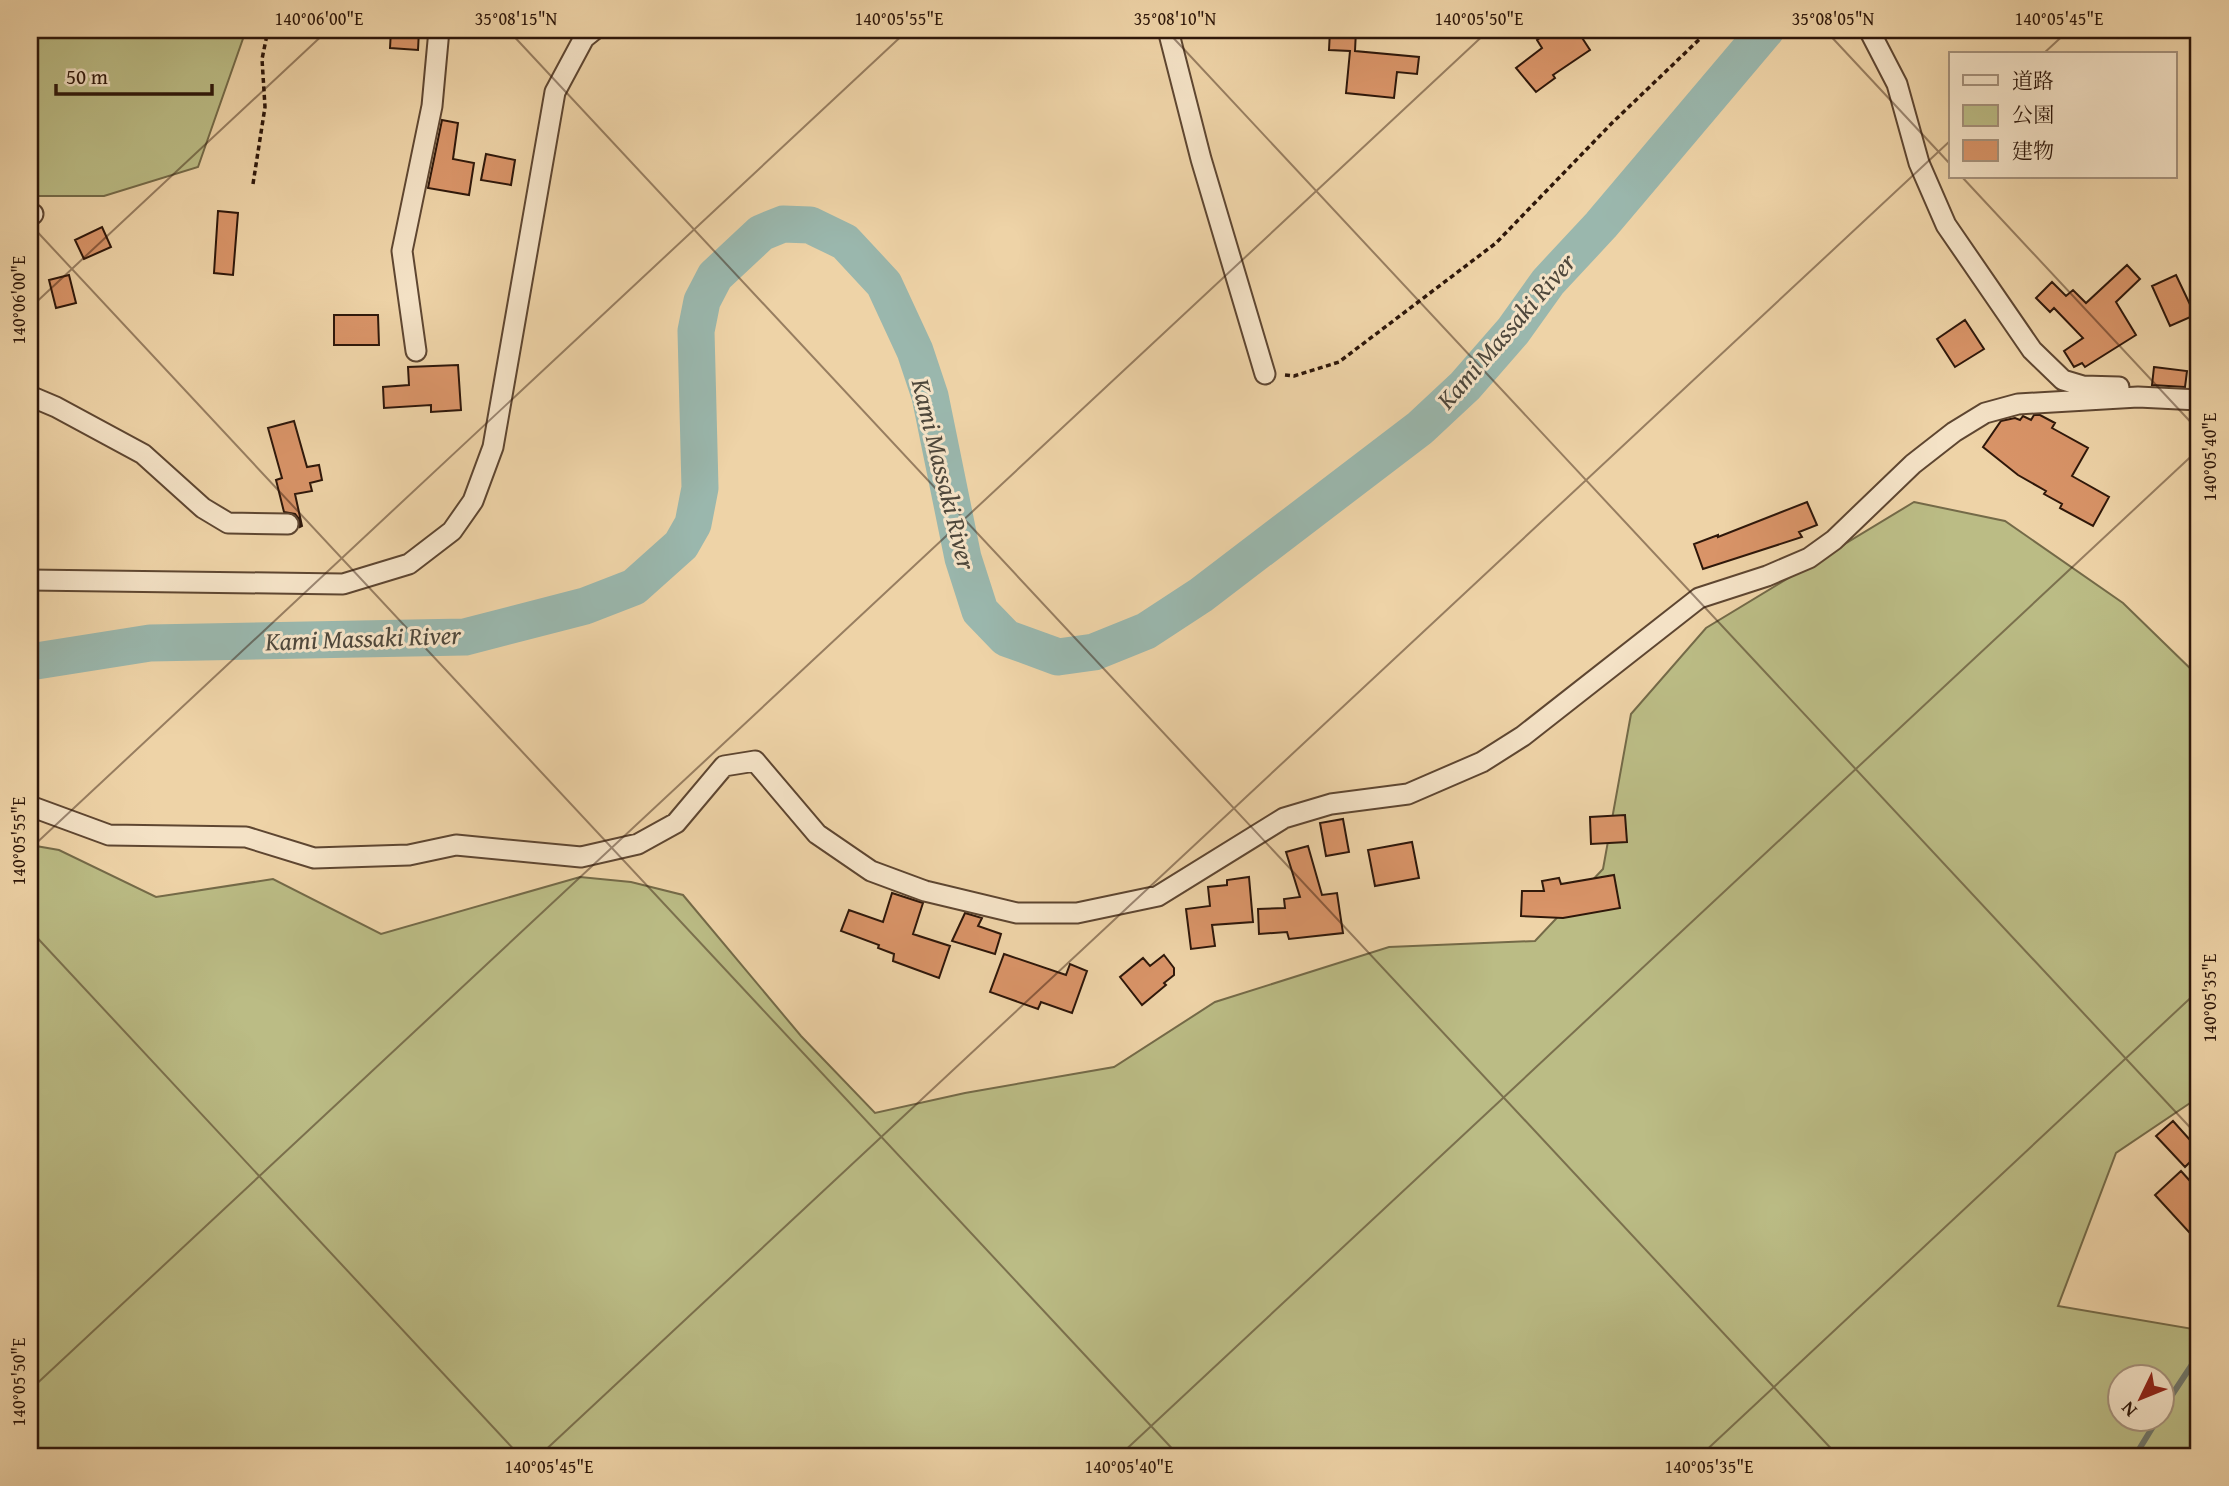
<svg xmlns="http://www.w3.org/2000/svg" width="2229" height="1486" font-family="'Gentium Book Plus','Noto Serif JP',serif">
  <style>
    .green { fill: #bbbc85; stroke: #746a48; stroke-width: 2; fill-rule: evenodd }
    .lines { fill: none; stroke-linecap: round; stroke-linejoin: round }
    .stream { stroke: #6f776c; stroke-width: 6 }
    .river { stroke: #9ab7ad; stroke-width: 37 }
    .building { fill: #d99468; stroke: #2e170a; stroke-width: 2 }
    .minor-casing { stroke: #5e4631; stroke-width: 23 }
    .path { stroke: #2e170a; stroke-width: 3.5; stroke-dasharray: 5 3.5; stroke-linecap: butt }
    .minor { stroke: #f4e2c6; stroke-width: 19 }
    .ticks { fill: none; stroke: #2e170a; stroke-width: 2; stroke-opacity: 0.45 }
    .labels { text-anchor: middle; stroke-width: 6; stroke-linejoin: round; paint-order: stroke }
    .water-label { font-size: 26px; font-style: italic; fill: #4e473b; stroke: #f4e2c6 }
    .neatline { fill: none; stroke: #2e170a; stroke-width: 2.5 }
    .ticks-label { font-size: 18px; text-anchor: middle; fill: #2e170a }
  </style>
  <rect width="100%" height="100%" fill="#eed3a7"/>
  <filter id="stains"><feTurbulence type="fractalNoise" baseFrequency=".00286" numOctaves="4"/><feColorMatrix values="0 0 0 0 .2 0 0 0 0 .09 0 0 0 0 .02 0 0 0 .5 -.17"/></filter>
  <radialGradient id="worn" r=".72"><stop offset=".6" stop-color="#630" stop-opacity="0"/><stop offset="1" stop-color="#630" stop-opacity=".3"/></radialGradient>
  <!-- green -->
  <path class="green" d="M 30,30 L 246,30 L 198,167 L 104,196 L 30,196 Z
    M 1914,502 L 2005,521 L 2123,603 L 2199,677 L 2199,1097 L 2116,1153 L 2058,1306 L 2199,1330 L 2199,1456 L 30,1456 L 30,845 L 59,850 L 156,897 L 273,879 L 381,934 L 580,877 L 631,882 L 683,895 L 801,1036 L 875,1113 L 965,1093 L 1114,1067 L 1215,1002 L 1389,947 L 1535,941 L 1603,869 L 1631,714 L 1706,628 ZM 2120,1378 L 2162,1378 L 2162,1420 L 2120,1420 Z"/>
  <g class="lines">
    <!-- stream -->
    <path class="stream" d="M 2162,1410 L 2199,1354
      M 2135,1456 L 2157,1420"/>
    <!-- river -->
    <path class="river" d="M 30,662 L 150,643 L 465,637 L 585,606 L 634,587 L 681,545 L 693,524 L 700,488 L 696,331 L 702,301 L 715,276 L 761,233 L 783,224 L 810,225 L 845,242 L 884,284 L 915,351 L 930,396 L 963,558 L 980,611 L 1006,638 L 1058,657 L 1094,652 L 1146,631 L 1201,595 L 1420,428 L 1465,386 L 1513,331 L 1548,282 L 1601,225 L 1766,30"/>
  </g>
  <!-- building -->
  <path class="building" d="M 391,30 L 419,30 L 418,50 L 390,48 Z
    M 1330,30 L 1356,30 L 1355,51 L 1419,57 L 1417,74 L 1397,72 L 1394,98 L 1346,93 L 1350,51 L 1329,50 Z
    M 1551,30 L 1577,30 L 1590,50 L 1553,75 L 1555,78 L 1536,92 L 1516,68 L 1542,48 L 1537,40 Z
    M 442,120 L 458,123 L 453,159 L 474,163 L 469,195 L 428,188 Z
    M 486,154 L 515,160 L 511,185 L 481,180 Z
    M 218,211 L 238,213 L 233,275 L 214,273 Z
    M 102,227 L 111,247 L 84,259 L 75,240 Z
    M 2127,265 L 2140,279 L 2116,302 L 2136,335 L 2085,367 L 2082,363 L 2074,367 L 2064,351 L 2083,338 L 2054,308 L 2050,312 L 2036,298 L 2052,282 L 2066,296 L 2073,290 L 2086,303 Z
    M 69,275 L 76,303 L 56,308 L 49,280 Z
    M 2176,275 L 2195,315 L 2170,326 L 2152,286 Z
    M 334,315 L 378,315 L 379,345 L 334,345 Z
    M 1965,320 L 1984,349 L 1955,367 L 1937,339 Z
    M 458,365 L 461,410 L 431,412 L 431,405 L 384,408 L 383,387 L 409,385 L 408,367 Z
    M 2154,367 L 2187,371 L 2185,387 L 2152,385 Z
    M 2034,415 L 2040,415 L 2055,423 L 2052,428 L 2088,448 L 2072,476 L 2109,497 L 2093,526 L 2060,508 L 2062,504 L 2044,494 L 2046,491 L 2018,475 L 1983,447 L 2001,421 L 2015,418 L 2020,420 L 2023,416 L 2031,420 Z
    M 294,421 L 307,467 L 319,465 L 322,480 L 310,483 L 312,491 L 295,494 L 302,526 L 300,527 L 299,519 L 295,514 L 284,512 L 276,480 L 282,478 L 268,428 Z
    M 1807,502 L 1817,525 L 1799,532 L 1802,537 L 1703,569 L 1694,544 L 1718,535 L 1718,537 Z
    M 1625,815 L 1627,842 L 1591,844 L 1590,817 Z
    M 1343,819 L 1349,852 L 1326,856 L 1320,823 Z
    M 1412,842 L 1419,878 L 1375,886 L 1368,850 Z
    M 1308,846 L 1322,895 L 1337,893 L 1343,933 L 1289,939 L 1287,932 L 1259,934 L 1258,909 L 1285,908 L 1284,899 L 1300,897 L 1286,852 Z
    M 1614,875 L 1620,908 L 1563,918 L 1521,916 L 1522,891 L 1544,891 L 1542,881 L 1559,878 L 1561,884 Z
    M 1249,877 L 1253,922 L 1212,925 L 1215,946 L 1191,949 L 1186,909 L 1210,906 L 1208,887 L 1227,885 L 1227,880 Z
    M 892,893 L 923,903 L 913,934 L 950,946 L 939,978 L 893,961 L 894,954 L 878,948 L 879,945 L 841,931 L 849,910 L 883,922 Z
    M 965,913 L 982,918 L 978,926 L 1001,934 L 995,954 L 952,941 Z
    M 1004,954 L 1066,975 L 1070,964 L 1087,971 L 1072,1013 L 1041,1002 L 1038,1009 L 990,992 Z
    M 1164,955 L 1174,968 L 1174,975 L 1164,983 L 1166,985 L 1142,1005 L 1120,977 L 1143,958 L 1150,966 Z
    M 2173,1121 L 2199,1150 L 2199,1153 L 2185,1167 L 2156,1136 Z
    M 2181,1171 L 2199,1191 L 2199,1243 L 2155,1195 Z"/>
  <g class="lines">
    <defs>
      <path id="minor" d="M 1168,30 L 1201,159 L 1265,374
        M 1869,30 L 1897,84 L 1919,163 L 1946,225 L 2032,350 L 2063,380 L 2083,386 L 2119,387
        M 30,214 L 33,214
        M 416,351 L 402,251 L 432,106 L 439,30
        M 30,396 L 56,407 L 143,454 L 203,508 L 228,523 L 288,524
        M 30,580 L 343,584 L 409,564 L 452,531 L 473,501 L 493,447 L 555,92 L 584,38 L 594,30
        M 30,806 L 109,835 L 246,837 L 314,858 L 409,855 L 456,845 L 581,857 L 638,844 L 676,823 L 724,766 L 755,761 L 817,834 L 871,871 L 925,891 L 1017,913 L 1077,913 L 1158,896 L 1284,818 L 1331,804 L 1408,794 L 1482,762 L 1523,736 L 1699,598 L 1767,576 L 1809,558 L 1834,540 L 1913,464 L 1954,432 L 1985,413 L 2018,404 L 2138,397 L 2199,400"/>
    </defs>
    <!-- minor casing -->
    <use href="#minor" class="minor-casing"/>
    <!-- path -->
    <path class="path" d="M 253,184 L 265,107 L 262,59 L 268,30
      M 1285,375 L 1294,376 L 1339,362 L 1496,243 L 1612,123 L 1709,30"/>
    <!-- minor -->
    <use href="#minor" class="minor"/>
  </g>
  <!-- ticks -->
  <path class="ticks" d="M 508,30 L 1838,1456M 1166,30 L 2199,1137M 1825,30 L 1951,165M 2043,54 L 2069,30M 1962,177 L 2199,431M 30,224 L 1179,1456M 30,308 L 328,30M 30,849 L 908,30M 30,930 L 520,1456M 30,1390 L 1489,30M 539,1456 L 1951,140M 1119,1456 L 2199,449M 1700,1456 L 2199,990"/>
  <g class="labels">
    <!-- water labels -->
    <g class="water-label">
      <text transform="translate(1506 331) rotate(-49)" y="9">Kami Massaki River</text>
      <text transform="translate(944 474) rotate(76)" y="9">Kami Massaki River</text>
      <text transform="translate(363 638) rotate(-2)" y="9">Kami Massaki River</text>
    </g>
  </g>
  <!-- margin -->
  <rect width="2229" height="1486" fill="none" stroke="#eed3a7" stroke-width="77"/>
  <!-- legend -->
  <rect x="1949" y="52" width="228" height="126" fill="#f4e2c6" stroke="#a5917b" stroke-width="2"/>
  <rect x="1963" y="75" width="35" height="10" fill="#f4e2c6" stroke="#a5917b" stroke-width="2"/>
  <text x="2012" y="88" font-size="21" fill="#2e170a">道路</text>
  <rect x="1963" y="105" width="35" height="21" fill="#bbbc85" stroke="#a5917b" stroke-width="2"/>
  <text x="2012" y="122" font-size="21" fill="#2e170a">公園</text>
  <rect x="1963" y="140" width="35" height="21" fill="#d99468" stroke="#a5917b" stroke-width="2"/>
  <text x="2012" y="158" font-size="21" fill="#2e170a">建物</text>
  <!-- north arrow -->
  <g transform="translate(2141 1398) rotate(227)"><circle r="33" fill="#f4e2c6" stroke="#a5917b" stroke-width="2"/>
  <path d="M0-5L12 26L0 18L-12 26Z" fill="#8f2418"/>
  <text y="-10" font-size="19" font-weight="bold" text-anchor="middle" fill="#2e170a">N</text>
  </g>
  <!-- scale -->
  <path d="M56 84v10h156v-10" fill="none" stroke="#2e170a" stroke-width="3.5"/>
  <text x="66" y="84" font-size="21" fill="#2e170a" stroke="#f4e2c6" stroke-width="5" paint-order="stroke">50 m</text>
  <rect x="38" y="38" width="2152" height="1410" class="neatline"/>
  <g class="ticks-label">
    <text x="319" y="25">140°06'00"E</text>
    <text x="516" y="25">35°08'15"N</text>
    <text x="899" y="25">140°05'55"E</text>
    <text x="1175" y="25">35°08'10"N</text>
    <text x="1479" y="25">140°05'50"E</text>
    <text x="1833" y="25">35°08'05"N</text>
    <text x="2059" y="25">140°05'45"E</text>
    <text transform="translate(19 300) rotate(-90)" y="6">140°06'00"E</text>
    <text transform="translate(2210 457) rotate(-90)" y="6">140°05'40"E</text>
    <text transform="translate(19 841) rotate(-90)" y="6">140°05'55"E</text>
    <text transform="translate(2210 998) rotate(-90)" y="6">140°05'35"E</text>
    <text transform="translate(19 1382) rotate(-90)" y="6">140°05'50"E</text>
    <text x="549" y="1473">140°05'45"E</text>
    <text x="1129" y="1473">140°05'40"E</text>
    <text x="1709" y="1473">140°05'35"E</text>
  </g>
  <rect width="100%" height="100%" filter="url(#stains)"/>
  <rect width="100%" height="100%" fill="url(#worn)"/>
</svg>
